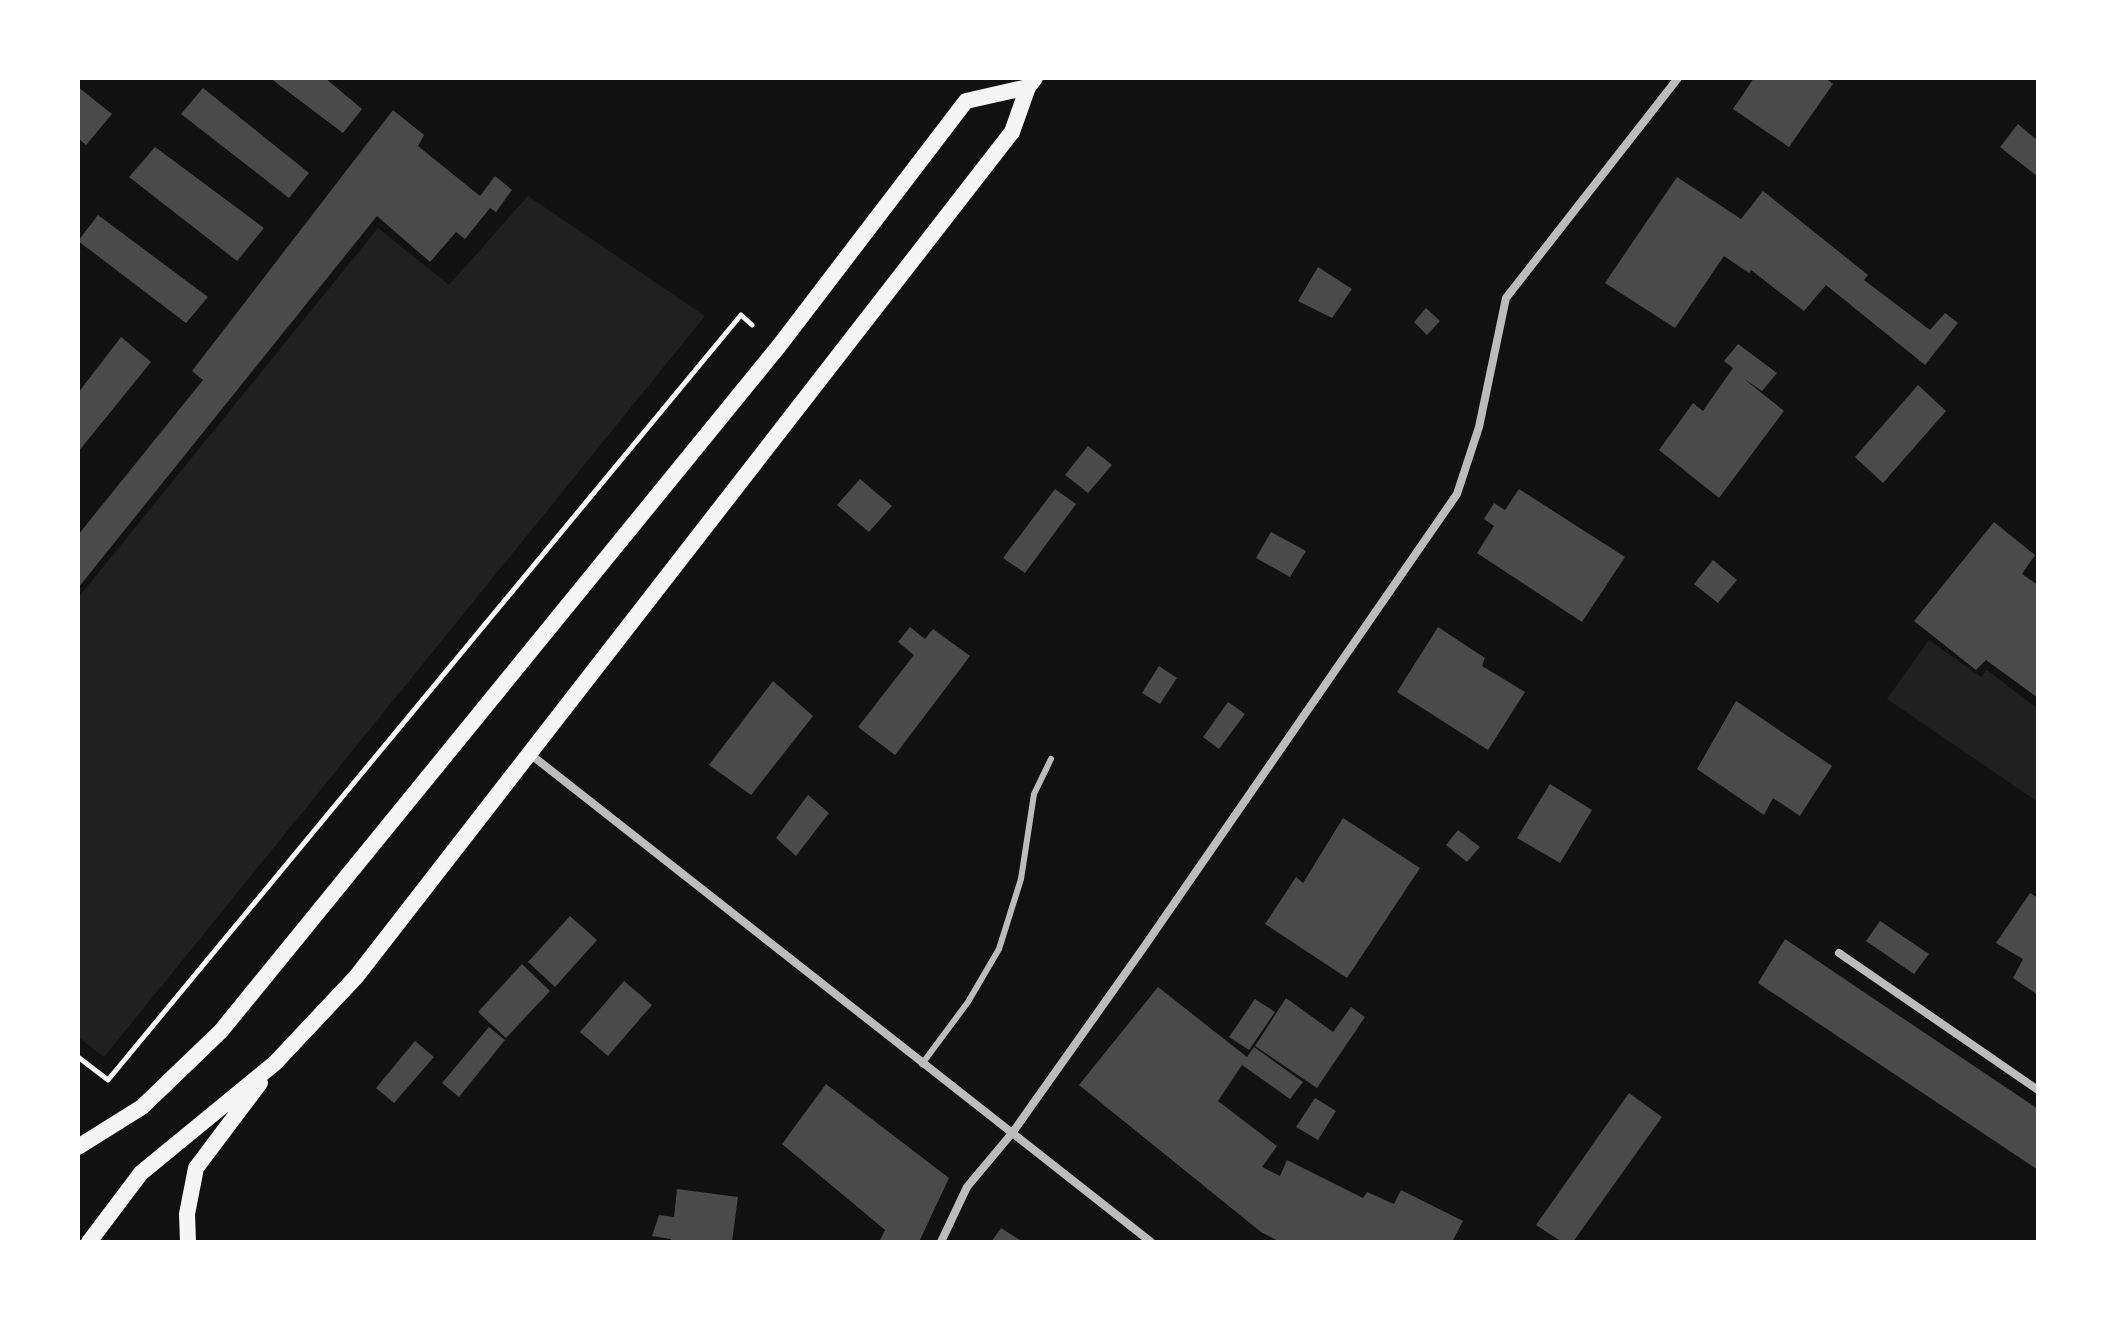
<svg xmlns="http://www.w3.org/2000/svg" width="2116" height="1320" font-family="'DM Sans',sans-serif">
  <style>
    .green { fill: #202020 }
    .building { fill: #4a4a4a }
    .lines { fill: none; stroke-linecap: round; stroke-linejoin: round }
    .path { stroke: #f5f5f5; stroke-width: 5 }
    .service { stroke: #bcbcbc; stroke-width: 6 }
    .minor { stroke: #bcbcbc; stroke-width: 8 }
    .secondary { stroke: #f5f5f5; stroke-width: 16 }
  </style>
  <rect width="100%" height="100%" fill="#111"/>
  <!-- green -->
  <path class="green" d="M 528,196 L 705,316 L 104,1057 L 78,1037 L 78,598 L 378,228 L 449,285 Z
    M 1929,640 L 1981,677 L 1987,670 L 2038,709 L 2038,802 L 1887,699 Z"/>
  <!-- building -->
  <path class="building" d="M 270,78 L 325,78 L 362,109 L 343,133 Z
    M 1754,78 L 1825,78 L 1833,84 L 1789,147 L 1733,109 Z
    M 78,87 L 112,114 L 86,145 L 78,138 Z
    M 203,88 L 309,173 L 289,198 L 181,114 Z
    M 393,110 L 424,135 L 418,146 L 480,196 L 495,176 L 512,190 L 496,212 L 490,208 L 465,239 L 456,232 L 430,262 L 377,216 L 78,588 L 78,535 L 203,380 L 192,371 Z
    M 2018,124 L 2038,141 L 2038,177 L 2000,147 Z
    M 155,147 L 264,228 L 237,261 L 129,177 Z
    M 1677,177 L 1741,219 L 1763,191 L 1868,275 L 1864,280 L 1930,330 L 1945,313 L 1958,323 L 1925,365 L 1826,285 L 1804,311 L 1751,270 L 1749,273 L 1724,256 L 1675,328 L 1605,283 Z
    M 98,215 L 208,297 L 186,323 L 78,241 Z
    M 1318,267 L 1352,289 L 1332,318 L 1298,301 Z
    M 1426,308 L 1440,321 L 1427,335 L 1414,322 Z
    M 121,337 L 151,362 L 78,452 L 78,393 Z
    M 1738,344 L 1777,373 L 1762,391 L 1743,378 L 1784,411 L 1719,498 L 1659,450 L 1693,403 L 1703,411 L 1733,368 L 1724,361 Z
    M 1918,385 L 1946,411 L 1883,483 L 1855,457 Z
    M 1088,446 L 1112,465 L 1088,493 L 1065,475 Z
    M 860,479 L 892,506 L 869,532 L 837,505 Z
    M 1055,489 L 1076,504 L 1025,573 L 1003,558 Z
    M 1519,489 L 1625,557 L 1582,622 L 1477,553 L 1494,526 L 1484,519 L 1494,503 L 1505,510 Z
    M 1994,522 L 2035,555 L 2022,574 L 2038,585 L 2038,698 L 1986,660 L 1976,670 L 1914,621 Z
    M 1271,532 L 1306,551 L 1290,577 L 1256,558 Z
    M 1713,560 L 1737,580 L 1718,603 L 1694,584 Z
    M 910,627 L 925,639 L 933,629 L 970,656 L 895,755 L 858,727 L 914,655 L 898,642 Z
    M 1438,627 L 1485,658 L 1482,666 L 1525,692 L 1488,750 L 1397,692 Z
    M 1159,666 L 1177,678 L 1160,704 L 1142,693 Z
    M 773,681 L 813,716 L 751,795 L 709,765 Z
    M 1736,701 L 1832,766 L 1800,816 L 1773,798 L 1764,815 L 1697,769 Z
    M 1228,702 L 1245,714 L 1219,749 L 1203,737 Z
    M 1550,784 L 1592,810 L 1560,863 L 1517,838 Z
    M 808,795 L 829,813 L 796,856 L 776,838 Z
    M 1343,818 L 1420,868 L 1347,978 L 1265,924 L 1296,877 L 1303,883 Z
    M 1458,830 L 1480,847 L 1467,862 L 1446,845 Z
    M 2030,893 L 2038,898 L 2038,995 L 2013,978 L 2023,959 L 1996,943 Z
    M 570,916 L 597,940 L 555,987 L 528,962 Z
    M 1880,921 L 1929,954 L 1914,974 L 1866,941 Z
    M 1785,939 L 2038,1109 L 2038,1170 L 1758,983 Z
    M 522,964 L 550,991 L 506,1038 L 478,1012 Z
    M 624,981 L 652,1005 L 608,1056 L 580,1032 Z
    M 1158,987 L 1247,1057 L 1254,1047 L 1303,1082 L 1290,1099 L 1242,1065 L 1218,1101 L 1277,1146 L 1262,1167 L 1280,1176 L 1287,1160 L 1363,1198 L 1367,1192 L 1394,1204 L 1401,1190 L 1463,1221 L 1452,1242 L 1280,1242 L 1261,1232 L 1079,1085 Z
    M 1286,998 L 1333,1032 L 1351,1007 L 1365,1017 L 1317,1088 L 1255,1046 Z
    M 1255,999 L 1275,1012 L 1249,1050 L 1229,1037 Z
    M 489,1027 L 505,1040 L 459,1097 L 442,1083 Z
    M 415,1041 L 434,1057 L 394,1103 L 376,1088 Z
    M 826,1084 L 949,1178 L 919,1242 L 879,1242 L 885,1230 L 782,1144 Z
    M 1629,1093 L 1662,1117 L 1573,1242 L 1562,1242 L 1536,1225 Z
    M 1315,1098 L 1336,1111 L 1318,1140 L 1296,1127 Z
    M 677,1189 L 738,1197 L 732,1242 L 670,1242 L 671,1239 L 652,1236 L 659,1215 L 674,1217 Z
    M 1001,1228 L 1023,1242 L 991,1242 Z"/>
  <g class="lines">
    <!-- path -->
    <path class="path" d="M 78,1057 L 108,1080 L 741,315 L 752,325"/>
    <!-- service -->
    <path class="service" d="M 922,1064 L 968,1002 L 999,949 L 1021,879 L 1034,794 L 1051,759"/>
    <!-- minor -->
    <path class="minor" d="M 530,754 L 1151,1242
      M 1839,953 L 2038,1090
      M 941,1242 L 967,1187 L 1013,1132 L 1144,947 L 1457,494 L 1479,427 L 1506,298 L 1678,78"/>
    <!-- secondary -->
    <path class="secondary" d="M 78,1147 L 142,1107 L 221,1031 L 779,346 L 966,101 L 1028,87
      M 89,1242 L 141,1173 L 275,1063 L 356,977 L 1012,132 L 1028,87 L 1035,78
      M 188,1242 L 187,1214 L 196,1168 L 260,1083"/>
  </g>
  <!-- border -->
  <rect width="2116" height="1320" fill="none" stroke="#ffffff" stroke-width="160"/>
</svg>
